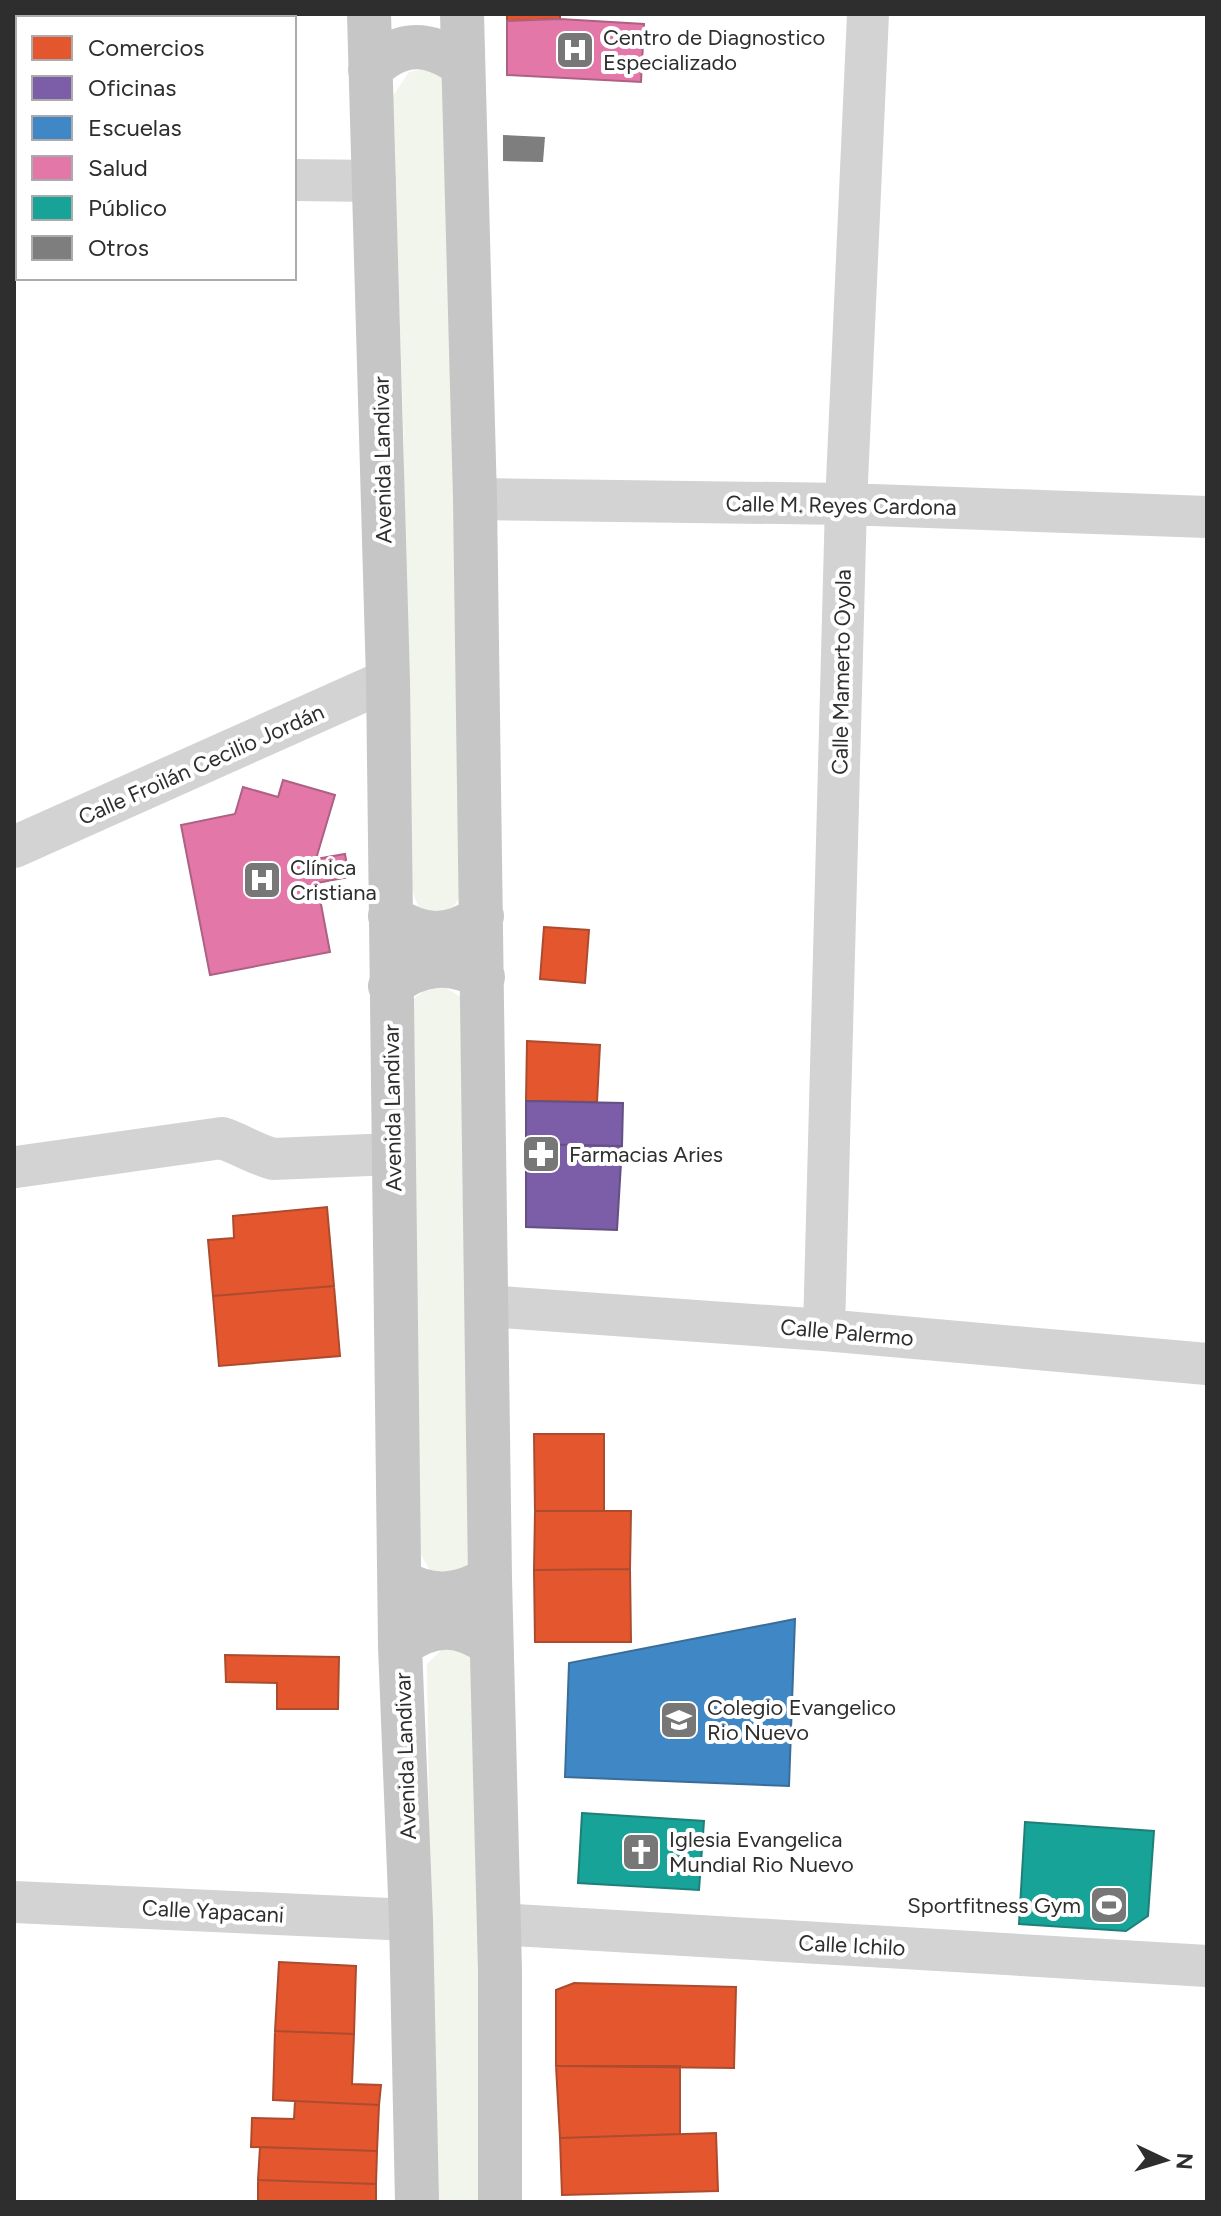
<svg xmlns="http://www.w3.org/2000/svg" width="1221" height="2216" font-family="Figtree,sans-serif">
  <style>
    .green { fill: #f1f5eb }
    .shops { fill: #e4572e; stroke: #ad4b2e; stroke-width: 2 }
    .offices { fill: #7b5ea7; stroke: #645083; stroke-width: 2 }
    .schools { fill: #3f88c5; stroke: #3a6d98; stroke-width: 2 }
    .health { fill: #e377a8; stroke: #ad6183; stroke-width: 2 }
    .public { fill: #17a398; stroke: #1e8078; stroke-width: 2 }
    .building { fill: #7e7e7e }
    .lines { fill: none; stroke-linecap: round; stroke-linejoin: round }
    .minor { stroke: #d3d3d3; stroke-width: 42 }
    .major { stroke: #c6c6c6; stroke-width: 44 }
    .labels { text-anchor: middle; stroke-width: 8; stroke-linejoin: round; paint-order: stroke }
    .poi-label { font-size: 22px; fill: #2e2e2e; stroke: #fff; text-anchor: start }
    .street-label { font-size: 22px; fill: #2e2e2e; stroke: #fff }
  </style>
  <rect width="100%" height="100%" fill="#fff"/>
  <!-- green -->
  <path class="green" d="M 425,69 L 440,75 L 450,98 L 464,890 L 451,911 L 435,914 L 419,908 L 410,885 L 405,699 L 404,446 L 398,264 L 389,102 L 409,72 Z
    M 428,988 L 446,988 L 461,997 L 480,1556 L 465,1576 L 430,1571 L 418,1549 L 410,1002 Z
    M 443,1649 L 469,1654 L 482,1675 L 493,2202 L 434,2202 L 427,1664 Z"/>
  <!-- shops -->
  <path class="shops" d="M 507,14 L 560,14 L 560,19 L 507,21 Z
    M 544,927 L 589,930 L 585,983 L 540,979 Z
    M 527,1041 L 600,1045 L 597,1102 L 526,1101 Z
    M 327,1207 L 334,1286 L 213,1296 L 208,1240 L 234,1238 L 233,1216 Z
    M 334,1286 L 340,1356 L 219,1366 L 213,1296 Z
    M 534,1434 L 604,1434 L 604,1511 L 535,1511 Z
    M 535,1511 L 631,1511 L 630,1569 L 534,1570 Z
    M 630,1569 L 631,1642 L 535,1642 L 534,1570 Z
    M 225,1655 L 339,1657 L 338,1709 L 277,1709 L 277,1683 L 226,1682 Z
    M 279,1962 L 356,1966 L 354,2034 L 275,2031 Z
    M 574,1983 L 736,1987 L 734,2068 L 556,2066 L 556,1990 Z
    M 275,2031 L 354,2034 L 352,2084 L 381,2085 L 379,2105 L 273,2100 Z
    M 556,2066 L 680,2066 L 680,2134 L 560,2138 Z
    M 295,2101 L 379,2105 L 377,2151 L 251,2147 L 252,2118 L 294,2119 Z
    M 716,2133 L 718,2191 L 562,2195 L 560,2138 Z
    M 260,2147 L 377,2151 L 376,2184 L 258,2180 Z
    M 258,2180 L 376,2184 L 376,2202 L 258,2202 Z"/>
  <!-- offices -->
  <path class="offices" d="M 526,1101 L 623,1103 L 622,1146 L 526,1144 Z
    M 526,1144 L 622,1146 L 617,1230 L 526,1227 Z"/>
  <!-- schools -->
  <path class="schools" d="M 795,1619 L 789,1786 L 565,1777 L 569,1663 Z"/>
  <!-- health -->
  <path class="health" d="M 560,19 L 644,24 L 641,82 L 507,75 L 507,21 Z
    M 283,780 L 335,795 L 316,859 L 345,854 L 349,877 L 317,883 L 330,952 L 210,975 L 181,825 L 235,814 L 243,787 L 278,797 Z"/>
  <!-- public -->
  <path class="public" d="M 582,1813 L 704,1821 L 699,1890 L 578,1883 Z
    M 1025,1822 L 1154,1831 L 1148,1916 L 1126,1931 L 1019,1924 Z"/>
  <!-- building -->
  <path class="building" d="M 503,135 L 545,137 L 543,162 L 503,161 Z"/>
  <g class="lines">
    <!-- minor -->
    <path class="minor" d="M 14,174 L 18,175
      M 294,180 L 375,181
      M 475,499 L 846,504 L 1207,517
      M 14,847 L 388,680
      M 16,1167 L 222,1138 C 240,1144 255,1154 273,1159 L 393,1154
      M 487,1306 L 824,1330 L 1207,1364
      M 824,1330 L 846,504 L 868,14
      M 14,1902 L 411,1920
      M 498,1924 L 1207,1966"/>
    <!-- major -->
    <path class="major" d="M 369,14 L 388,680 L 400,1646 L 411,1920 L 417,2202
      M 462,14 L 475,499 L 490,1578 L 500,1971 L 500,2202
      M 370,70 C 400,40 429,41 462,65
      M 390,916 C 421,938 451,939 482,916
      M 390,986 C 420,962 449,960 483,977
      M 400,1581 C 431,1599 459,1597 490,1578
      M 400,1646 C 431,1622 460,1622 491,1645"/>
  </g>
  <!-- icons -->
  <defs>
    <symbol id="hospital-square" viewBox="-11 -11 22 22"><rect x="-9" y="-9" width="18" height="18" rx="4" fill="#777" stroke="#fff"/><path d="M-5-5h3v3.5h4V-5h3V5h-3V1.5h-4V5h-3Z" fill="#fff"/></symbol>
    <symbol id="pharmacy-square" viewBox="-11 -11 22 22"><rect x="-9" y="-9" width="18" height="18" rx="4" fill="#777" stroke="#fff"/><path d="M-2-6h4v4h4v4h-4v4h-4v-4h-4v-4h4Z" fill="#fff"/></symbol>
    <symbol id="school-square" viewBox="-11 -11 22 22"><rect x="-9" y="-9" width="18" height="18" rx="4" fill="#777" stroke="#fff"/><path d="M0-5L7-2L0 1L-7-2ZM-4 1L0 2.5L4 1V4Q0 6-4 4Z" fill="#fff"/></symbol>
    <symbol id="church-square" viewBox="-11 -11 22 22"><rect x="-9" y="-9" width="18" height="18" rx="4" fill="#777" stroke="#fff"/><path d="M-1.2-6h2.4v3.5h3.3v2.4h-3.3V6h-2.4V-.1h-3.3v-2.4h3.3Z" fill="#fff"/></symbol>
    <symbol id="stadium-square" viewBox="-11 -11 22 22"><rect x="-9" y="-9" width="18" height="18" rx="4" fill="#777" stroke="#fff"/><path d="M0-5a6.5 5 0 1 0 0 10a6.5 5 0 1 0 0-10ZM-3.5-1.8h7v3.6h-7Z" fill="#fff"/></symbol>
  </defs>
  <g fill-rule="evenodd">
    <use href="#hospital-square" x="553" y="28" width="44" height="44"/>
    <use href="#hospital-square" x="240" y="858" width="44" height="44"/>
    <use href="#pharmacy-square" x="519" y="1132" width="44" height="44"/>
    <use href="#school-square" x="657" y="1698" width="44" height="44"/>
    <use href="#church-square" x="619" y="1830" width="44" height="44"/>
    <use href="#stadium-square" x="1087" y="1883" width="44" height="44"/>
  </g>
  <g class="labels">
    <!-- poi labels -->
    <g class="poi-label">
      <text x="603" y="45">Centro de Diagnostico<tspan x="603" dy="25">Especializado</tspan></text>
      <text x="290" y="875">Clínica<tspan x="290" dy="25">Cristiana</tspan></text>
      <text x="569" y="1162">Farmacias Aries</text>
      <text x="707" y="1715">Colegio Evangelico<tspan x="707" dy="25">Rio Nuevo</tspan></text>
      <text x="669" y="1847">Iglesia Evangelica<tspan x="669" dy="25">Mundial Rio Nuevo</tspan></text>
      <text x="1081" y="1913" text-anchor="end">Sportfitness Gym</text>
    </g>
    <!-- street labels -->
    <g class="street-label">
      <text transform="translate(382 460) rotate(-91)" y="8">Avenida Landivar</text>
      <text transform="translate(841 505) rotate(1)" y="8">Calle M. Reyes Cardona</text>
      <text transform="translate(841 672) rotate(-89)" y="8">Calle Mamerto Oyola</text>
      <text transform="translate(201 764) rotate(-24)" y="8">Calle Froilán Cecilio Jordán</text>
      <text transform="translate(392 1108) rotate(-91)" y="8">Avenida Landivar</text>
      <text transform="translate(847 1332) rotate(5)" y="8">Calle Palermo</text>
      <text transform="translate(405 1756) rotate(-92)" y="8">Avenida Landivar</text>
      <text transform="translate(213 1911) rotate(3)" y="8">Calle Yapacani</text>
      <text transform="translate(852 1945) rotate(3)" y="8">Calle Ichilo</text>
    </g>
  </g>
  <!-- border -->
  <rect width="1221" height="2216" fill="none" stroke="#2e2e2e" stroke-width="32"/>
  <!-- legend -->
  <rect x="16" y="16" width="280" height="264" fill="#ffffff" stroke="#ababab" stroke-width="2"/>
  <rect x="32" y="36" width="40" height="24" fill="#e4572e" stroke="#ababab" stroke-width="2"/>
  <text x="88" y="56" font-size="24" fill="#2e2e2e">Comercios</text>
  <rect x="32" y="76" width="40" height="24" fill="#7b5ea7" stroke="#ababab" stroke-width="2"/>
  <text x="88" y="96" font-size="24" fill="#2e2e2e">Oficinas</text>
  <rect x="32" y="116" width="40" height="24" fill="#3f88c5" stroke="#ababab" stroke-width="2"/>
  <text x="88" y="136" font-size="24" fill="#2e2e2e">Escuelas</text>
  <rect x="32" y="156" width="40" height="24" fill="#e377a8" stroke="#ababab" stroke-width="2"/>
  <text x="88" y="176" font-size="24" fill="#2e2e2e">Salud</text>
  <rect x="32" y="196" width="40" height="24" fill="#17a398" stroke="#ababab" stroke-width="2"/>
  <text x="88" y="216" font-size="24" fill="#2e2e2e">Público</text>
  <rect x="32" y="236" width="40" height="24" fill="#7e7e7e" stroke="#ababab" stroke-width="2"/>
  <text x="88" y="256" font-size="24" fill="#2e2e2e">Otros</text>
  <!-- north arrow -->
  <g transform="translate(1165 2160) rotate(94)" stroke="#ffffff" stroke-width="6" paint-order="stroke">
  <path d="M0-6L14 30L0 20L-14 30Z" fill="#2e2e2e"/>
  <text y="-12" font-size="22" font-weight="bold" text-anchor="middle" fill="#2e2e2e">N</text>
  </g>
</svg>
